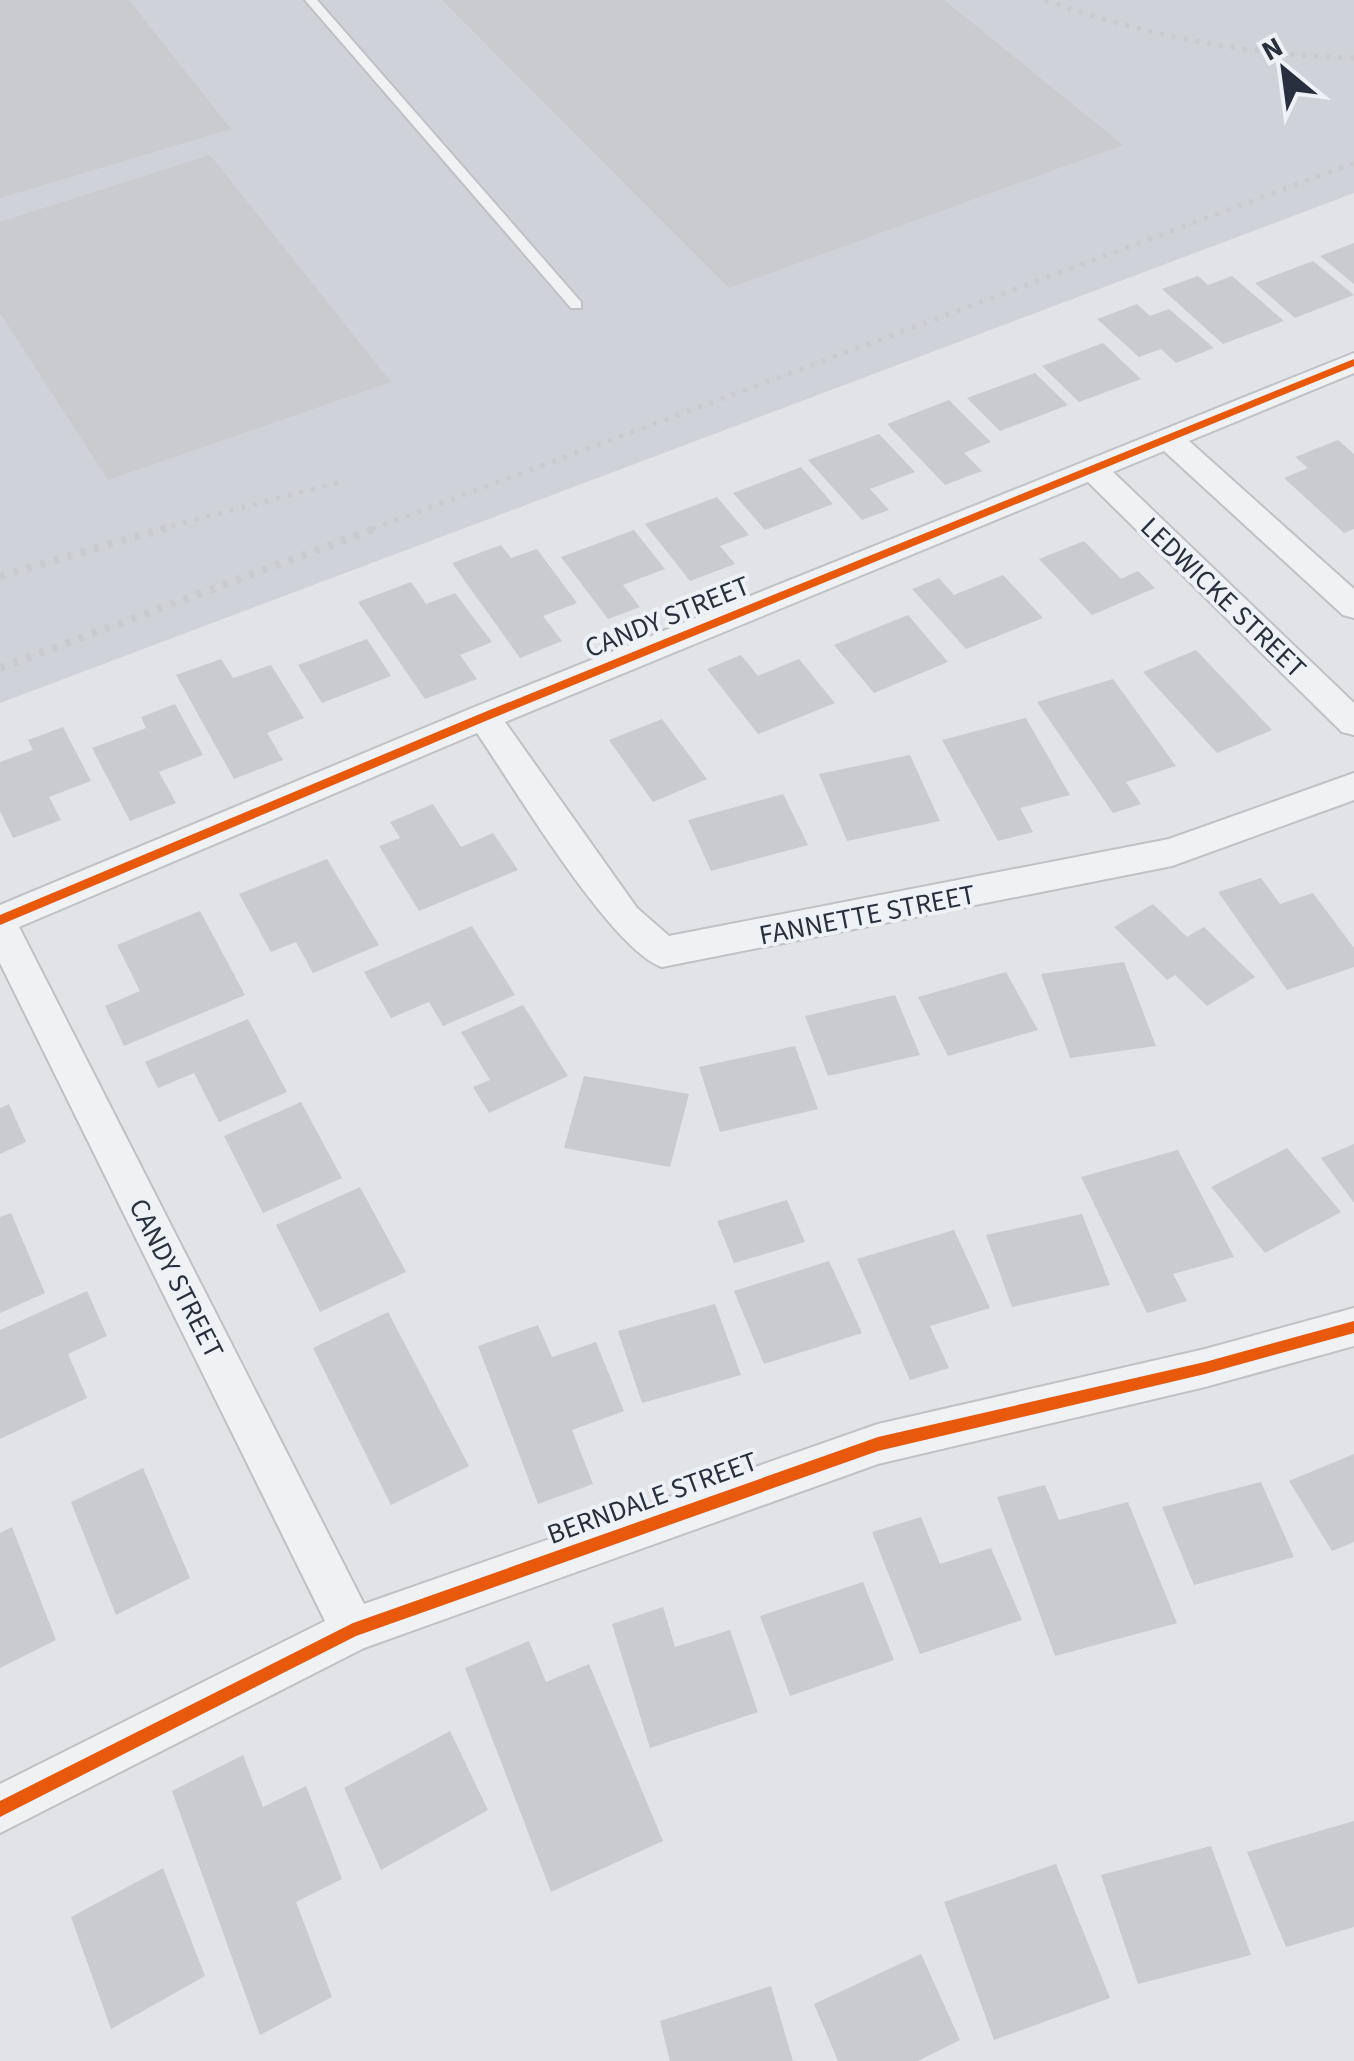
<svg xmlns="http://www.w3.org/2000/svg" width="1354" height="2061" font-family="'Source Sans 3',sans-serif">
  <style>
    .built { fill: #cfd2d9 }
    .building { fill: #c9cbce }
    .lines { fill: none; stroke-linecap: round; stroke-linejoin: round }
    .service-casing { stroke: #bfc1c4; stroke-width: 4 }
    .minor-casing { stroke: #bfc1c4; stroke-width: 4 }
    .service { fill: #f0f1f3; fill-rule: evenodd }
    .minor { fill: #f0f1f3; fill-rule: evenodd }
    .rail-far1 { stroke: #cacbce; stroke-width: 5; stroke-dasharray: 4 8; stroke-linecap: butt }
    .rail { stroke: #cacbce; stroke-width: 8; stroke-dasharray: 5 9; stroke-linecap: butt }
    .cycleway-casing { stroke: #eef1f6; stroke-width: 7 }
    .cycleway { fill: #e8590c; fill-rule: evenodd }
    .labels { text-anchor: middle; stroke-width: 8; stroke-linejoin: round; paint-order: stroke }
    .street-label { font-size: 28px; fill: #28303f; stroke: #eef1f6 }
  </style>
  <rect width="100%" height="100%" fill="#e1e3e6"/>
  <!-- built -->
  <path class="built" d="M 0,0 L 1354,0 L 1354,193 L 0,703 Z"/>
  <!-- building -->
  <path class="building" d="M 0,0 L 129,0 L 231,129 L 0,198 Z
    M 442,0 L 944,0 L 1123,145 L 729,288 Z
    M 210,155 L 391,382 L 108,480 L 0,313 L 0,222 Z
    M 1354,243 L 1354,284 L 1320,256 Z
    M 1313,261 L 1354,295 L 1295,318 L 1255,283 Z
    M 1198,276 L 1208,285 L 1232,276 L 1284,321 L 1223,344 L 1162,289 Z
    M 1137,304 L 1150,316 L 1169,309 L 1214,348 L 1176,363 L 1161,349 L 1139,357 L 1097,319 Z
    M 1103,343 L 1141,379 L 1079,402 L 1042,366 Z
    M 1035,373 L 1068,405 L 1000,431 L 967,398 Z
    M 949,400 L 991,442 L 964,453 L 982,471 L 945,485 L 887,424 Z
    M 879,434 L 915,472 L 870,489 L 889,510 L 862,520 L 808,460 Z
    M 1338,440 L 1354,454 L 1354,529 L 1344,533 L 1284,478 L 1308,468 L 1295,457 Z
    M 801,467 L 833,504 L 765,530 L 733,493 Z
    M 717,497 L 749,535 L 720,546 L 735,564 L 690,581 L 645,524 Z
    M 634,530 L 665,569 L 623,585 L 640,607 L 608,619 L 561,557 Z
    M 1084,541 L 1121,579 L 1138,571 L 1155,588 L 1092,615 L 1039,559 Z
    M 501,545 L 511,558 L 537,549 L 577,603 L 543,616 L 562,641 L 520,658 L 452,563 Z
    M 1003,575 L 1043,618 L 966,649 L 912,589 L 939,578 L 954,595 Z
    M 411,582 L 426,604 L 455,593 L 492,642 L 460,655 L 477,679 L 425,699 L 358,602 Z
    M 908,615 L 948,662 L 874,693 L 834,645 Z
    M 367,639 L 391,676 L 322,703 L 298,665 Z
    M 1196,650 L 1272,730 L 1217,753 L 1143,672 Z
    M 741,655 L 758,676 L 799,659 L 835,703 L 758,734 L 707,669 Z
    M 221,659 L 233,678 L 271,665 L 304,718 L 267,733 L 283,760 L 234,779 L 176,675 Z
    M 1113,679 L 1176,766 L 1126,782 L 1141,804 L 1113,813 L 1037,702 Z
    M 175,704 L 203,755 L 159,772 L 176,803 L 130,821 L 92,748 L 146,728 L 141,717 Z
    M 1026,718 L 1070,795 L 1020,808 L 1033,832 L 998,841 L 942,740 Z
    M 662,719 L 707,779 L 653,802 L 609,740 Z
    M 63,727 L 91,781 L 49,797 L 61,820 L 13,838 L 0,811 L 0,762 L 33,750 L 28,740 Z
    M 910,755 L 940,821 L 847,841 L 819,774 Z
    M 783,794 L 808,845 L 711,871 L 688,820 Z
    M 433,804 L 461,847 L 493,833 L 518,870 L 419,911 L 379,846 L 400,838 L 390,822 Z
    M 327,859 L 379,945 L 313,973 L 296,942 L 271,952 L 239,894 Z
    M 1261,878 L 1280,904 L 1313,893 L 1354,948 L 1354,967 L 1287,990 L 1218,892 Z
    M 1153,904 L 1187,937 L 1204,927 L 1255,977 L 1207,1006 L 1175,975 L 1167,980 L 1114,927 Z
    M 200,911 L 245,995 L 124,1046 L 105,1006 L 140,991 L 117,945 Z
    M 472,926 L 515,995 L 443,1026 L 429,1002 L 391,1018 L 364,972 Z
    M 1124,962 L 1156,1046 L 1070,1058 L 1041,974 Z
    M 1006,972 L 1038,1030 L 948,1056 L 918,997 Z
    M 895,995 L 920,1055 L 828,1076 L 805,1016 Z
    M 523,1005 L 568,1076 L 489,1113 L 473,1087 L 490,1080 L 461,1032 Z
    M 248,1019 L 287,1092 L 219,1122 L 194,1073 L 158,1088 L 145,1062 Z
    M 795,1046 L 818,1109 L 720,1132 L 699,1067 Z
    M 584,1076 L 689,1094 L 670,1167 L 564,1148 Z
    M 301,1102 L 342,1178 L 263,1213 L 224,1136 Z
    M 9,1104 L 26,1142 L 0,1154 L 0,1108 Z
    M 1354,1144 L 1354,1203 L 1321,1158 Z
    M 1287,1148 L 1341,1212 L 1265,1253 L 1211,1187 Z
    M 1178,1150 L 1234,1257 L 1173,1274 L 1187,1301 L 1147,1313 L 1081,1177 Z
    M 360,1187 L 406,1272 L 320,1312 L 276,1225 Z
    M 787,1200 L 805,1242 L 734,1263 L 717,1221 Z
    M 11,1213 L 45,1293 L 0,1313 L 0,1217 Z
    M 1082,1214 L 1110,1285 L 1012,1307 L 986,1235 Z
    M 954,1230 L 990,1308 L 930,1326 L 949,1368 L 910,1380 L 857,1259 Z
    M 829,1261 L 862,1333 L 764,1364 L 734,1291 Z
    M 87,1291 L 107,1336 L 68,1354 L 87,1398 L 0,1439 L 0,1330 Z
    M 715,1304 L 741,1375 L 642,1403 L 618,1331 Z
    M 388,1312 L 469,1466 L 391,1505 L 313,1348 Z
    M 538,1325 L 552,1357 L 596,1342 L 624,1411 L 572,1430 L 593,1484 L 538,1504 L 478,1346 Z
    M 1354,1454 L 1354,1542 L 1332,1551 L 1289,1481 Z
    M 143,1468 L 190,1578 L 116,1615 L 71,1502 Z
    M 1261,1482 L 1294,1557 L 1194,1585 L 1162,1507 Z
    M 1045,1485 L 1059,1520 L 1128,1502 L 1177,1623 L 1055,1656 L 997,1497 Z
    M 921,1517 L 940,1564 L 991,1548 L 1022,1620 L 920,1654 L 872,1532 Z
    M 12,1527 L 56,1640 L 0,1668 L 0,1533 Z
    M 863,1582 L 894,1660 L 790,1696 L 760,1616 Z
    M 663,1607 L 675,1647 L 730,1630 L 758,1712 L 650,1748 L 612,1624 Z
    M 529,1641 L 546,1682 L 589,1664 L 663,1841 L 551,1892 L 465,1668 Z
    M 450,1731 L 488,1810 L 381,1870 L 344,1788 Z
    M 243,1755 L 263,1807 L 306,1786 L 342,1879 L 296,1902 L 332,1997 L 260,2035 L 172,1791 Z
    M 1354,1821 L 1354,1927 L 1286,1947 L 1247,1852 Z
    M 1211,1846 L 1251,1955 L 1138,1984 L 1101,1875 Z
    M 1056,1864 L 1110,1998 L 994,2040 L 944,1902 Z
    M 163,1868 L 205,1976 L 111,2029 L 71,1917 Z
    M 921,1954 L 960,2040 L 918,2061 L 838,2061 L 814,2004 Z
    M 771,1986 L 793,2061 L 670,2061 L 660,2021 Z"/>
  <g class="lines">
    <defs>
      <path id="service" d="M 305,0 L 317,0 L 581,302 L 581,308 L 571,308 Z"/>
      <path id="minor" d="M 1354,353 L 1354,373 L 1189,441 L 1354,589 L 1354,618 L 1343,615 L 1164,451 L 1113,472 L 1354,703 L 1354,735 L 1342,732 L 1088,482 L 505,722 L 637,908 L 669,936 L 1169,839 L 1354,773 L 1354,800 L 1172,866 L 662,967 C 611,950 512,784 477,733 L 19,927 L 364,1604 L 878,1424 L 1205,1349 L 1354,1308 L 1354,1346 L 1205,1387 L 878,1464 L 364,1648 L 0,1833 L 0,1784 L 325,1621 L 0,963 L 0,905 L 472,708 Z"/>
    </defs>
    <!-- service casing -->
    <use href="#service" class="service-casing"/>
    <!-- minor casing -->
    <use href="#minor" class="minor-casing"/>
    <!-- service -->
    <use href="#service" class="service"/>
    <!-- minor -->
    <use href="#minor" class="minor"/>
    <!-- rail-far1 -->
    <path class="rail-far1" d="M 1045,0 C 1146,36 1247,55 1354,58
      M 160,529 L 344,481
      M 372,529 L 1354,163"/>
    <!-- rail -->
    <path class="rail" d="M 0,576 L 170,527
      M 0,668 L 379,527"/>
    <defs>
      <path id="cycleway" d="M 1354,359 L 1354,366 L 488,720 L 0,925 L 0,915 L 480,714 Z
        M 1354,1321 L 1354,1333 L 1205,1374 L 878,1451 L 356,1636 L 0,1817 L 0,1801 L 353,1623 L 878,1437 L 1205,1362 Z"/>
    </defs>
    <!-- cycleway casing -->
    <use href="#cycleway" class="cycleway-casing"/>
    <!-- cycleway -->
    <use href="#cycleway" class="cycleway"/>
  </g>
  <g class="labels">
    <!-- street labels -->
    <g class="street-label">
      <text transform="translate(1224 597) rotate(44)" y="10">LEDWICKE STREET</text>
      <text transform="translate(667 616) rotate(-22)" y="10">CANDY STREET</text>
      <text transform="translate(867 914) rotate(-11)" y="10">FANNETTE STREET</text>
      <text transform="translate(177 1278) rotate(63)" y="10">CANDY STREET</text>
      <text transform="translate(652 1497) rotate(-20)" y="10">BERNDALE STREET</text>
    </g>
  </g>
  <!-- north arrow -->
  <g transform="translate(1284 70) rotate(331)" stroke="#eef1f6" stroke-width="8" paint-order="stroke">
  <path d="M0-8L18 38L0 25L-18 38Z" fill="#28303f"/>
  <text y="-15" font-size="28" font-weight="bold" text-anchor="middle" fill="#28303f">N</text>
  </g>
</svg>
